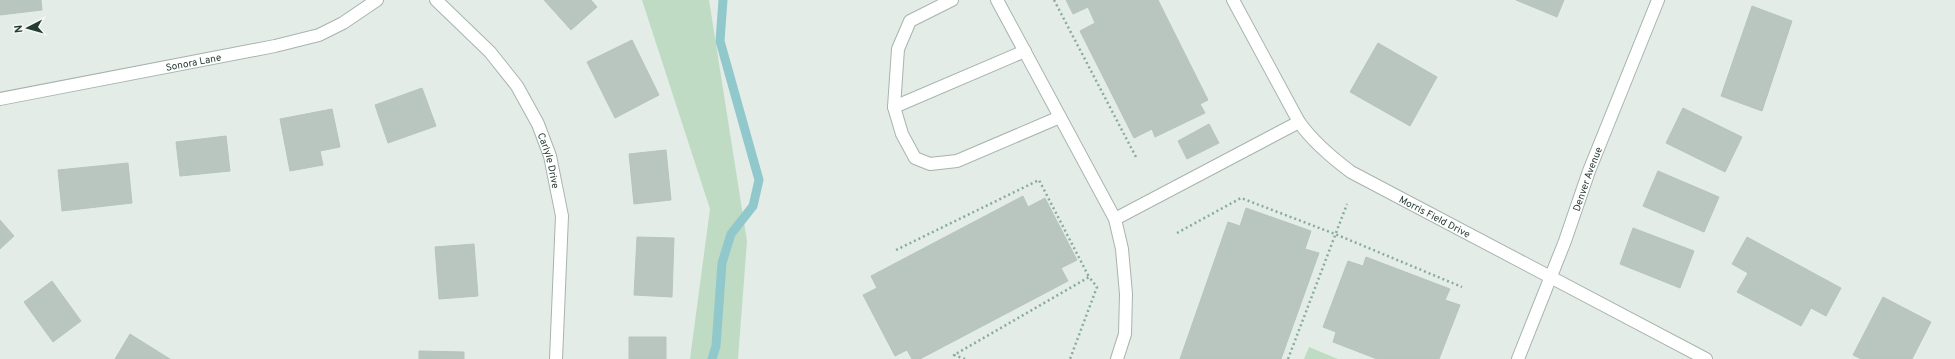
<svg xmlns="http://www.w3.org/2000/svg" width="1955" height="359" font-family="Overpass,sans-serif">
  <style>
    .green { fill: #bfdbc4 }
    .lines { fill: none; stroke-linecap: round; stroke-linejoin: round }
    .stream { stroke: #91c8cb; stroke-width: 9 }
    .building { fill: #b9c6c0; stroke: #b6c5be }
    .street-casing { stroke: #a7b4ad; stroke-width: 14 }
    .path { stroke: #87ac9d; stroke-width: 2.5; stroke-dasharray: 2 3; stroke-linecap: butt }
    .street { stroke: #fff; stroke-width: 12 }
    .labels { text-anchor: middle; stroke-width: 3; stroke-linejoin: round; paint-order: stroke }
    .street-label { font-size: 10px; fill: #253c33; stroke: #f4f9f6 }
  </style>
  <rect width="100%" height="100%" fill="#e4ece7"/>
  <!-- green -->
  <path class="green" d="M 642,0 L 709,0 L 747,241 L 738,359 L 690,359 L 710,209 Z
    M 1309,347 L 1338,359 L 1304,359 Z"/>
  <g class="lines">
    <!-- stream -->
    <path class="stream" d="M 712,359 L 716,346 L 722,263 L 731,234 L 753,206 L 759,180 L 720,41 L 723,0"/>
  </g>
  <!-- building -->
  <path class="building" d="M 0,0 L 41,0 L 42,10 L 0,15 Z
    M 544,0 L 591,0 L 597,7 L 571,30 Z
    M 1066,0 L 1158,0 L 1208,100 L 1200,104 L 1205,113 L 1155,137 L 1152,129 L 1134,138 L 1080,31 L 1095,23 L 1088,7 L 1073,14 Z
    M 1516,0 L 1564,0 L 1557,17 Z
    M 1752,6 L 1792,21 L 1762,111 L 1721,96 Z
    M 632,40 L 659,95 L 615,118 L 587,62 Z
    M 1378,43 L 1437,77 L 1410,126 L 1350,92 Z
    M 422,88 L 436,126 L 388,143 L 375,105 Z
    M 1683,108 L 1742,137 L 1725,172 L 1666,143 Z
    M 332,109 L 340,147 L 320,151 L 323,165 L 290,171 L 280,119 Z
    M 1209,124 L 1219,143 L 1187,159 L 1178,141 Z
    M 226,136 L 230,171 L 180,176 L 176,142 Z
    M 666,150 L 671,200 L 634,204 L 629,154 Z
    M 128,163 L 132,203 L 62,211 L 58,170 Z
    M 1658,171 L 1719,197 L 1704,232 L 1643,206 Z
    M 1023,196 L 1028,207 L 1045,198 L 1077,260 L 1061,268 L 1068,281 L 920,359 L 912,359 L 907,350 L 895,356 L 863,295 L 877,288 L 871,276 Z
    M 1246,208 L 1311,231 L 1305,249 L 1319,253 L 1281,359 L 1180,359 L 1228,222 L 1240,226 Z
    M 0,220 L 14,236 L 0,249 Z
    M 1633,228 L 1694,251 L 1680,288 L 1620,264 Z
    M 637,237 L 674,238 L 672,297 L 634,295 Z
    M 1747,237 L 1841,288 L 1826,316 L 1811,308 L 1801,326 L 1737,292 L 1748,273 L 1732,264 Z
    M 474,244 L 478,296 L 439,299 L 435,247 Z
    M 1366,257 L 1450,289 L 1445,300 L 1460,305 L 1439,359 L 1377,359 L 1333,342 L 1336,332 L 1323,327 L 1348,261 L 1363,266 Z
    M 52,281 L 81,321 L 53,342 L 24,302 Z
    M 1883,297 L 1931,322 L 1912,359 L 1861,359 L 1853,355 Z
    M 130,334 L 170,359 L 115,359 Z
    M 629,337 L 666,337 L 666,359 L 629,359 Z
    M 419,351 L 464,352 L 464,359 L 419,359 Z"/>
  <g class="lines">
    <defs>
      <g id="street">
        <path id="s1" d="M 436,0 L 490,52 L 517,86 L 538,124 L 550,156 L 562,216 L 556,359"/>
        <path d="M 952,0 L 910,21 L 898,49 L 894,107 L 902,134 L 915,158 L 930,164 L 957,161 L 1060,117"/>
        <path d="M 997,0 L 1115,219 L 1122,249 L 1126,294 L 1125,334 L 1117,359"/>
        <path id="s2" d="M 1233,0 L 1299,122 C 1313,142 1331,157 1351,172 L 1706,359"/>
        <path id="s3" d="M 0,99 L 275,46 L 319,35 L 343,23 L 377,0"/>
        <path d="M 894,107 L 1025,51"/>
        <path d="M 1115,219 L 1299,122"/>
        <path id="s4" d="M 1518,359 L 1565,241 L 1589,171 L 1658,0"/>
      </g>
    </defs>
    <!-- street casing -->
    <use href="#street" class="street-casing"/>
    <!-- path -->
    <path class="path" d="M 1054,0 L 1137,159
      M 1177,233 L 1241,198 L 1335,234 L 1462,287
      M 896,250 L 1039,180 L 1089,277
      M 965,359 L 954,355 L 1089,277 L 1097,287 L 1070,359
      M 1288,359 L 1347,204"/>
    <!-- street -->
    <use href="#street" class="street"/>
  </g>
  <g class="labels">
    <!-- street labels -->
    <g class="street-label">
      <text dy="4" stroke="none"><textPath href="#s3" startOffset="197">Sonora Lane</textPath></text>
      <text dy="4" stroke="none"><textPath href="#s1" startOffset="200">Carlyle Drive</textPath></text>
      <text dy="4" stroke="none"><textPath href="#s4" startOffset="193">Denver Avenue</textPath></text>
      <text dy="4" stroke="none"><textPath href="#s2" startOffset="306">Morris Field Drive</textPath></text>
    </g>
  </g>
  <!-- north arrow -->
  <g transform="translate(28 28) rotate(264)" stroke="#f4f9f6" stroke-width="3" paint-order="stroke">
  <path d="M0-3L7 15L0 10L-7 15Z" fill="#253c33"/>
  <text y="-6" font-size="11" font-weight="bold" text-anchor="middle" fill="#253c33">N</text>
  </g>
</svg>
